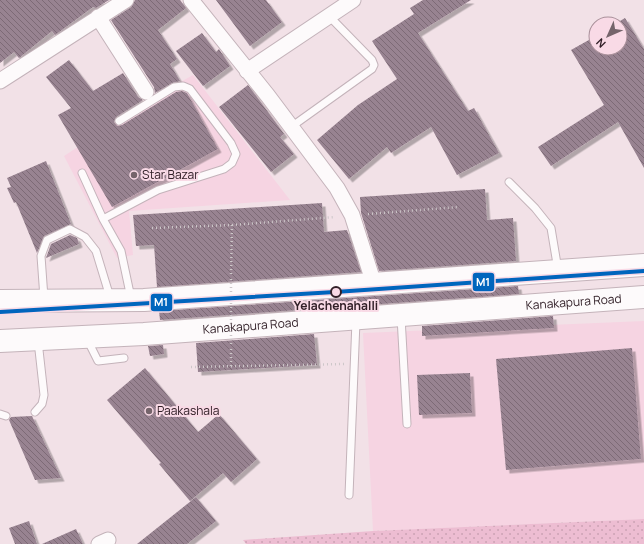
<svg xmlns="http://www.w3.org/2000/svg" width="644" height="544" font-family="Manrope,sans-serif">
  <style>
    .built { fill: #f6d4e2 }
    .grass { fill: url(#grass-dots) }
    .building { fill: url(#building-back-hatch); filter: url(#shadow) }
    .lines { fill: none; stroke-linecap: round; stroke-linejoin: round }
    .service-casing { stroke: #c4b3ba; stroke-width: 9 }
    .minor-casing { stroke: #c4b3ba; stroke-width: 17 }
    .trunk-casing { stroke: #c4b3ba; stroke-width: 24 }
    .path { stroke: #cdc7c9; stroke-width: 2.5; stroke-dasharray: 1 3; stroke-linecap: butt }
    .service { stroke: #fdfafb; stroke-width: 7 }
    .minor { stroke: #fdfafb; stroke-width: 15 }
    .trunk { stroke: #fdfafb; stroke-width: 22 }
    .path-bridge { stroke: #cdc7c9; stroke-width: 2.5; stroke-dasharray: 1 3; stroke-linecap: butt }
    .metro-1-casing { stroke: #f9dae6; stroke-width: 7 }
    .metro-1 { stroke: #0065bd; stroke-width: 4 }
    .poi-dot { fill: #75646b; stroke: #f9dae6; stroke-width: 1.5 }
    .stop-dot { fill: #f9dae6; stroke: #322028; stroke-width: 2 }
    .labels { text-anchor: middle; stroke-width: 4; stroke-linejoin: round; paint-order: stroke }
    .poi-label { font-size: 12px; fill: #322028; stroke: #f9dae6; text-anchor: start }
    .street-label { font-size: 12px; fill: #322028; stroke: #f9dae6 }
    .stop-label { font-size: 12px; font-weight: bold; fill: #322028; stroke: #f9dae6 }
    .line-badge { stroke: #f9dae6; stroke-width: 1.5 }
    .badge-label { font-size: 11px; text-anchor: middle; font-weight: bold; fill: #fff }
  </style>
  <defs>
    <pattern id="grass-dots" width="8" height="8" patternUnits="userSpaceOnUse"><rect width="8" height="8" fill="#edbdd2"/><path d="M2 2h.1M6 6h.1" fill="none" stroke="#cca2b4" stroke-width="1.8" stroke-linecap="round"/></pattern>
    <pattern id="building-back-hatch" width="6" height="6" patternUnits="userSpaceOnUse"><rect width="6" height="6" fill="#988391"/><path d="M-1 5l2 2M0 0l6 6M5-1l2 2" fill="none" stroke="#7d6b76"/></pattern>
    <filter id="shadow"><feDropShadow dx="3.5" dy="3.5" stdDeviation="0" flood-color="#0004"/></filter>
  </defs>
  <rect width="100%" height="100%" fill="#f2e1e7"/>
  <!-- built -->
  <path class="built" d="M 193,75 L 290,200 L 129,211 L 133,255 L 117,258 L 64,156 L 159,94 Z
    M 644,321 L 644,519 L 373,531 L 363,333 Z"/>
  <!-- grass -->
  <path class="grass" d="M 644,519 L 644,544 L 246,544 L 243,540 L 373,531 Z"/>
  <!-- building -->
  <path class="building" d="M 0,0 L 109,0 L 96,8 L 93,7 L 55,35 L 52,31 L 19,58 L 14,52 L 0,63 Z
    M 135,0 L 180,0 L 186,8 L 158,30 L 177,59 L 170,64 L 180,81 L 172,83 L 155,93 L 154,87 L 111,20 L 131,7 Z
    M 216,0 L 266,0 L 282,22 L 250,46 Z
    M 423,0 L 471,0 L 418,33 L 468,111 L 474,108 L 499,153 L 457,175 L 431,127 L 391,153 L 387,147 L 349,179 L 317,140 L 358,105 L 397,79 L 372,41 L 414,14 L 410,8 Z
    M 625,18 L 644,49 L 644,168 L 618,122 L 551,166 L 538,147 L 604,105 L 571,50 L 596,36 L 596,48 L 620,48 L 620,24 L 615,24 Z
    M 202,33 L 216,52 L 219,49 L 230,66 L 203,86 L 176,51 Z
    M 69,60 L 93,91 L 123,73 L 138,97 L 143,100 L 116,117 L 114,122 L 117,126 L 122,125 L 176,92 L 182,91 L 187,93 L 218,149 L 112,207 L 58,115 L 71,108 L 46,77 Z
    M 248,85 L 284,134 L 280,137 L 294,154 L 271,172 L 219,107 Z
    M 46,161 L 71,224 L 44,236 L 37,253 L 16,202 L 14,203 L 7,188 L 11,187 L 7,178 Z
    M 485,189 L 487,220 L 513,218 L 516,261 L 379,271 L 361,213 L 360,197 Z
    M 322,203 L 324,232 L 347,230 L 361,272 L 157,287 L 154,245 L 136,246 L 133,215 Z
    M 70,235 L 77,238 L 79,244 L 46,258 L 51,244 Z
    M 518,286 L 519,294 L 160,320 L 159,311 Z
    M 553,316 L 554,328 L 422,336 L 422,326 Z
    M 314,334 L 317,365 L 198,372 L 196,343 Z
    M 163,345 L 164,354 L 150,356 L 148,346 Z
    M 632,348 L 641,459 L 506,470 L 496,359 Z
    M 145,368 L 198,432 L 219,414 L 257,459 L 231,482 L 223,473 L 190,501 L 159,464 L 161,463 L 107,400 Z
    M 470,373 L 472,413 L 419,415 L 417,375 Z
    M 32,416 L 61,478 L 35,480 L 9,420 L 11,417 Z
    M 196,497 L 216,521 L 187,544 L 137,544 Z
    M 29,521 L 37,544 L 15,544 L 9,528 Z
    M 76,529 L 83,544 L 42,544 Z"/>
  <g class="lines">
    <defs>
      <path id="service" d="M 291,127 L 372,69 L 374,65 L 372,60 L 329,16
        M 82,173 L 103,219 L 121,251 L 131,298
        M 509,182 L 535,208 L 551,228 L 558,270
        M 103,219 L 158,190 L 224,169 L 232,163 L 236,154 L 231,143 L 190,89 L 183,86 L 174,87 L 119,121
        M 44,298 L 41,256 L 47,240 L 70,229 L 85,237 L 96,251 L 110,297
        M 401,317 L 407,424
        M 88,341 L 98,361 L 124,358
        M 35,412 L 42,404 L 44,395 L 38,341
        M 0,414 L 6,416
        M 349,495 L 356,321"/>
      <path id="minor" d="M 191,0 L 268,96 L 337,188 L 352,215 L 374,284
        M 98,17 L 146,92
        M 247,71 L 353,0
        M 0,81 L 126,0
        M 99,544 L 108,540"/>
      <g id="trunk">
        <path d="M 0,301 L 144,300 L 644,265"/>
        <path id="s1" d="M 0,341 L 144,334 L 644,297"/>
      </g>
    </defs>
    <!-- service casing -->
    <use href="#service" class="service-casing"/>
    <!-- minor casing -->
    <use href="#minor" class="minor-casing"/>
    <!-- trunk casing -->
    <use href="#trunk" class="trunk-casing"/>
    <!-- path -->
    <path class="path" d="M 368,214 L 458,207
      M 232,225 L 335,217
      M 152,228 L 232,225 L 231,275
      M 231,366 L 231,347
      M 191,367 L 344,364"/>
    <!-- service -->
    <use href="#service" class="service"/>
    <!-- minor -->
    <use href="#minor" class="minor"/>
    <!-- trunk -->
    <use href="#trunk" class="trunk"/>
    <!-- path-bridge -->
    <path class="path-bridge" d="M 231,344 L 231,277"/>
    <defs>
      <path id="metro-1" d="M 0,312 L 335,292 L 644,271"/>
    </defs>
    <!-- metro-1 casing -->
    <use href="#metro-1" class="metro-1-casing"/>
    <!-- metro-1 -->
    <use href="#metro-1" class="metro-1"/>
  </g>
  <!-- markers -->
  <g class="poi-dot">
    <circle cx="134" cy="175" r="4"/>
    <circle cx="149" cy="411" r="4"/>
  </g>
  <circle class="stop-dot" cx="336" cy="292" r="5"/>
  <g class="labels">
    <!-- poi labels -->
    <g class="poi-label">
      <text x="142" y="179">Star Bazar</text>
      <text x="157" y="415">Paakashala</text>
    </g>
    <!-- street labels -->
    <g class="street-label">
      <text dy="4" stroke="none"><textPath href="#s1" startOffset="575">Kanakapura Road</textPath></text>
      <text dy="4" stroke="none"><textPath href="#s1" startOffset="251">Kanakapura Road</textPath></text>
    </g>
    <!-- stop labels -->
    <g class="stop-label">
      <text x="336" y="310">Yelachenahalli</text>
    </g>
  </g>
  <g class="line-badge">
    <rect x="472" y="272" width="23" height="20" rx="4" fill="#0065bd"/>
    <rect x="150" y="293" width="23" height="19" rx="4" fill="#0065bd"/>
  </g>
  <g class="badge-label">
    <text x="483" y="286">M1</text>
    <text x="161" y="306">M1</text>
  </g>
  <!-- north arrow -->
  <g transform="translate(608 36) rotate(225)"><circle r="19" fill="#f9dae6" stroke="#a9909a"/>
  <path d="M0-3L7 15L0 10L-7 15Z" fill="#75646b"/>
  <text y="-6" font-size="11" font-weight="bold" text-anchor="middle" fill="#322028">N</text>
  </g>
</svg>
